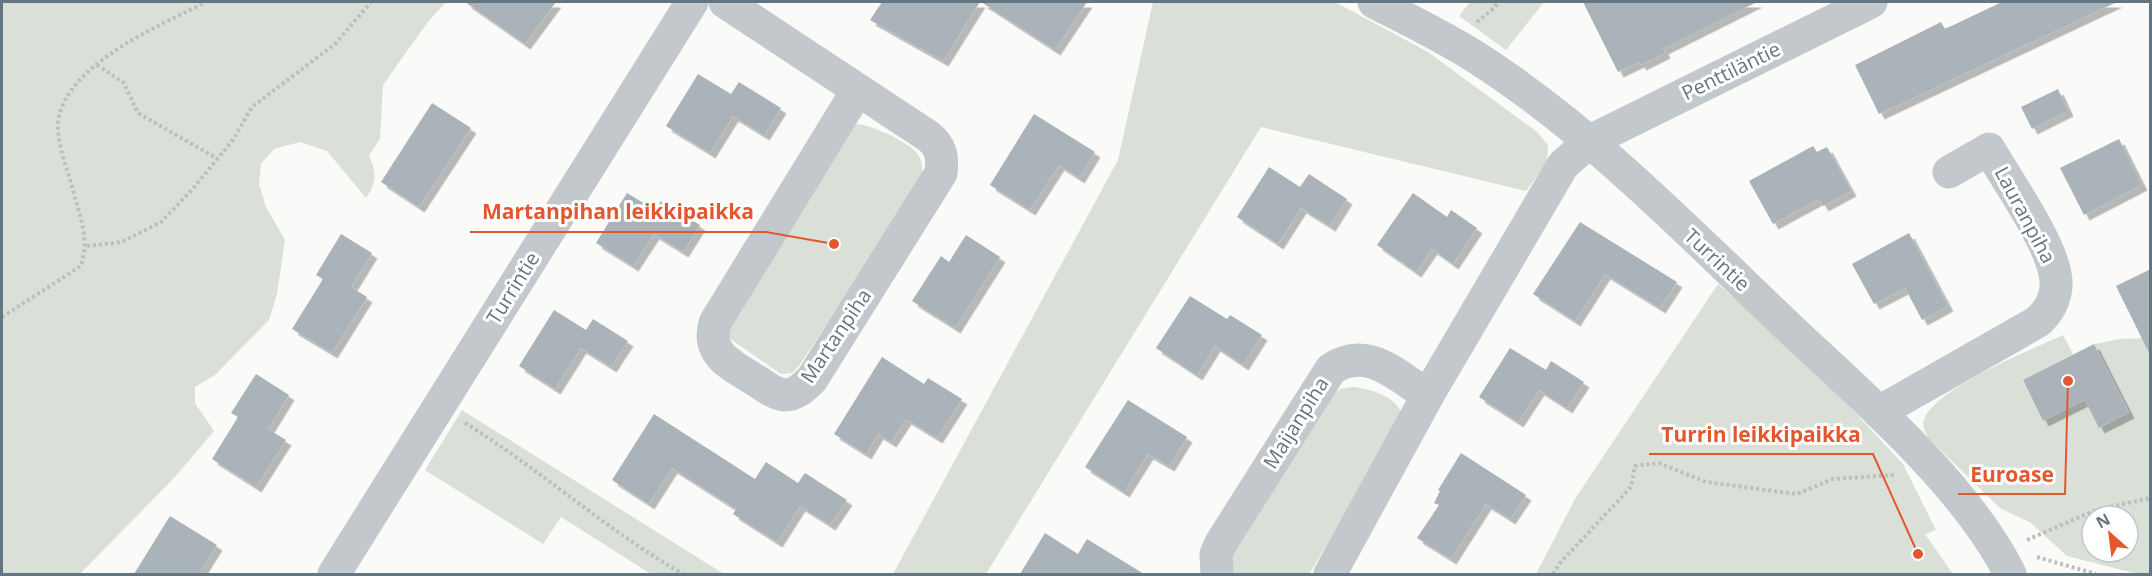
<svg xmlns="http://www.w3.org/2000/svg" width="2152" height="576" font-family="'Open Sans',sans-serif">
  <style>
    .green { fill: #dadfd7; fill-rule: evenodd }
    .building { fill: #aab3b9; filter: url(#shadow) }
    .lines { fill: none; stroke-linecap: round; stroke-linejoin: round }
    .path { stroke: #bbbfc2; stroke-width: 4; stroke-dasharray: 3 3; stroke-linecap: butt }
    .minor { stroke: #c3c8cc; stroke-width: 33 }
    .tertiary { stroke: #c3c8cc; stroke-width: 33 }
    .labels { text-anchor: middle; stroke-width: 6; stroke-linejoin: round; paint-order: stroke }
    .street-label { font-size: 20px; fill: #657683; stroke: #fff }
    .leader { fill: none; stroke: #e4572e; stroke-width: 2 }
    .callout-dot { fill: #e4572e; stroke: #fff; stroke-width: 2 }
    .callout-label { font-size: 21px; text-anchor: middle; font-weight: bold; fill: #e4572e; stroke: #fff; stroke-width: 6; stroke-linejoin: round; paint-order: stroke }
  </style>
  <defs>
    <filter id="shadow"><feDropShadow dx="5.5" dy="5.5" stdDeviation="0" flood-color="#0004"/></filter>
  </defs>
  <rect width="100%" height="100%" fill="#fafaf8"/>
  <!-- green -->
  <path class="green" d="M 2,2 L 446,2 L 427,23 L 383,85 L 380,139 L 369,155 C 376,172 377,183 366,198 L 327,151 L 300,142 L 274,149 L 261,164 L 259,184 L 266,207 L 285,240 L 277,294 L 269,320 L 215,375 L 195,387 L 195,403 L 214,431 L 174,478 L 80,574 L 2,574 Z
    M 1153,2 L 1335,2 L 1428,52 L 1537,132 L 1548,145 L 1547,162 L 1526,191 L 1261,127 L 986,574 L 893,574 L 1118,160 Z
    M 1470,2 L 1544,2 L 1506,50 L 1459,16 Z
    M 857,124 C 872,125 912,143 919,156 C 923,164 923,172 922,180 L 799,366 L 792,373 L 781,374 L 729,338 L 730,326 L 848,132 Z
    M 1718,284 L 1809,363 L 1903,464 L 1936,530 L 1925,534 L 1953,574 L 1536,574 L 1575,499 Z
    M 2063,335 L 2073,354 L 2023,381 L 2043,421 L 2085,400 L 2100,428 L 2129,412 L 2094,344 L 2120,339 L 2150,338 L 2150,574 L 2138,574 L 2067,556 L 2031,523 L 2000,508 L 1929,439 C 1925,432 1921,425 1925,417 C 1942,385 2029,351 2063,335 ZM 2092,516 L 2128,516 L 2128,552 L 2092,552 Z
    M 1353,387 C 1374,390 1397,396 1404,418 L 1309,574 L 1229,574 L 1228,560 L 1330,395 L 1340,389 Z
    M 462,410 L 724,574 L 651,574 L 561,517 L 543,544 L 425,470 Z"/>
  <!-- building -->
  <path class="building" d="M 465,2 L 556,2 L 525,44 Z
    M 882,2 L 980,2 L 943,61 L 870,20 Z
    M 981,2 L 1087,2 L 1055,50 Z
    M 1583,2 L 1757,2 L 1663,49 L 1665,53 L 1641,65 L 1639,62 L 1618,72 Z
    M 2002,2 L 2117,2 L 1879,114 L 1855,65 L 1941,22 L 1945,29 Z
    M 698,74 L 731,94 L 739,82 L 781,108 L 764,135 L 733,116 L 710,153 L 666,126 Z
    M 2058,89 L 2068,111 L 2032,129 L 2021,107 Z
    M 432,103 L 471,128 L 419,207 L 381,182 Z
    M 1034,114 L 1095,152 L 1079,178 L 1059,165 L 1030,210 L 990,185 Z
    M 2119,139 L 2142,185 L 2084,215 L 2060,168 Z
    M 1813,146 L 1817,152 L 1827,147 L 1851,191 L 1823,206 L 1819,199 L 1773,224 L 1749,181 Z
    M 1269,167 L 1300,187 L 1309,174 L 1347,199 L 1330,226 L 1301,208 L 1278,244 L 1237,217 Z
    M 627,193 L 655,210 L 661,201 L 700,225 L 683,252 L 654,234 L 633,266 L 596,243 Z
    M 1413,193 L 1447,217 L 1451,210 L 1477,228 L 1453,264 L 1432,249 L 1416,272 L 1377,245 Z
    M 1580,222 L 1677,282 L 1660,308 L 1605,274 L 1575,321 L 1533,294 Z
    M 1909,233 L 1948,306 L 1922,320 L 1905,288 L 1874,304 L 1852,264 Z
    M 341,234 L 372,253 L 351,287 L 367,297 L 332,353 L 292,329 L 323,279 L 316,275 Z
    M 966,235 L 1000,257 L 955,328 L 912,301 L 941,256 L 949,262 Z
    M 2151,269 L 2151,357 L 2116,286 Z
    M 1190,296 L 1227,319 L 1230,315 L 1262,335 L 1243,365 L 1215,346 L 1197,375 L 1156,348 Z
    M 554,310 L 586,330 L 593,319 L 628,341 L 611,367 L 581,348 L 555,389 L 519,366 Z
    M 2094,344 L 2129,413 L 2099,428 L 2085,400 L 2043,421 L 2023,380 Z
    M 1510,348 L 1546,370 L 1551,361 L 1584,382 L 1567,408 L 1539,390 L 1518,422 L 1479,397 Z
    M 882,357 L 924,384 L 928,378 L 962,399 L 937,438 L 906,419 L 891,442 L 878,434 L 866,454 L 834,434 Z
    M 256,374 L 289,395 L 268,429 L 286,440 L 256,487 L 212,459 L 238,417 L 231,413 Z
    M 1128,400 L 1187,437 L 1169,466 L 1148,454 L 1124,492 L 1085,467 Z
    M 654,414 L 755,479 L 766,462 L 798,483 L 805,473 L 847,500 L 830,525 L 800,506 L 777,542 L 733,514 L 736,509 L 672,468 L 649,504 L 612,480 Z
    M 1461,453 L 1526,495 L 1510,519 L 1486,504 L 1451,559 L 1417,538 L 1439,505 L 1434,503 L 1440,491 L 1438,490 Z
    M 170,516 L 217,545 L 199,574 L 134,574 Z
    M 1045,533 L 1078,554 L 1087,539 L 1144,574 L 1020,574 Z"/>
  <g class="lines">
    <!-- path -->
    <path class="path" d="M 1477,22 L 1494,8 L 1498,2
      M 97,65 L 124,83 L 138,113 L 218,159
      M 87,246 L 122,242 L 161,222 L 191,191 L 233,140 L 252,107 L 335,44 L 371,2
      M 2,317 L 81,266 C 90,236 80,219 73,190 C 68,172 60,151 58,132 C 53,69 161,25 206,2
      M 465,423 C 540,469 606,530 683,574
      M 2027,540 L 2096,510 L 2150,498
      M 2037,557 L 2096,574
      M 1553,574 L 1560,563 L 1631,487 L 1635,466 L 1659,463 L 1706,482 L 1797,494 L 1833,479 L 1895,475"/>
    <!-- minor -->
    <path class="minor" d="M 725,2 L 928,136 C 941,146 943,157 941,173 L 812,379 C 804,387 796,395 784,395 C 774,394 764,385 755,380 C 732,365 704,354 716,321 L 857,91
      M 1879,412 L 2037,322 C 2049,312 2057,297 2056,281 C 2054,246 2008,182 1989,149 L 1949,172
      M 1217,574 L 1216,554 L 1221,543 L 1331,369 C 1368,345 1395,375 1428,395
      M 1330,574 L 1428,395 L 1563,165 L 1590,141 L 1871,2"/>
    <!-- tertiary -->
    <path class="tertiary" d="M 1374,2 C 1407,19 1442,36 1474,56 C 1595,133 1696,240 1800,338 C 1870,403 1968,489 2010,574
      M 334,574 L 692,2"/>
  </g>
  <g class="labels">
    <!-- street labels -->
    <g class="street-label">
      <text transform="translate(1731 71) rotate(-26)" y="7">Penttiläntie</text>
      <text transform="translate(2025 215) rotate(62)" y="7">Lauranpiha</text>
      <text transform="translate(1717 260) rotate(43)" y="7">Turrintie</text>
      <text transform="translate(513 288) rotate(-58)" y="7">Turrintie</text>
      <text transform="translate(836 336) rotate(-56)" y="7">Martanpiha</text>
      <text transform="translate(1296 423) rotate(-58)" y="7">Maijanpiha</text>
    </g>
  </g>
  <!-- callouts -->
  <path class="leader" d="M834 244L766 232H470M1918 554L1873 454H1649M2068 381L2065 494H1958"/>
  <g class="callout-dot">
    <circle cx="834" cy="244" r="6"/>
    <circle cx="1918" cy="554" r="6"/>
    <circle cx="2068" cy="381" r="6"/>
  </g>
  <g class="callout-label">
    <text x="618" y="219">Martanpihan leikkipaikka</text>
    <text x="1761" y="442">Turrin leikkipaikka</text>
    <text x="2012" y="482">Euroase</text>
  </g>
  <!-- border -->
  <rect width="2152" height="576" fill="none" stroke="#657683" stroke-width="6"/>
  <!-- north arrow -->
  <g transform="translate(2110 534) rotate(332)"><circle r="28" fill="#ffffff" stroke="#c1c8cd" stroke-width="1.5"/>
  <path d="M0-4.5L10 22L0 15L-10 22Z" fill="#e4572e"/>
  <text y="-9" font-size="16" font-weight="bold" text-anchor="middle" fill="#657683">N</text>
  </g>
</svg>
